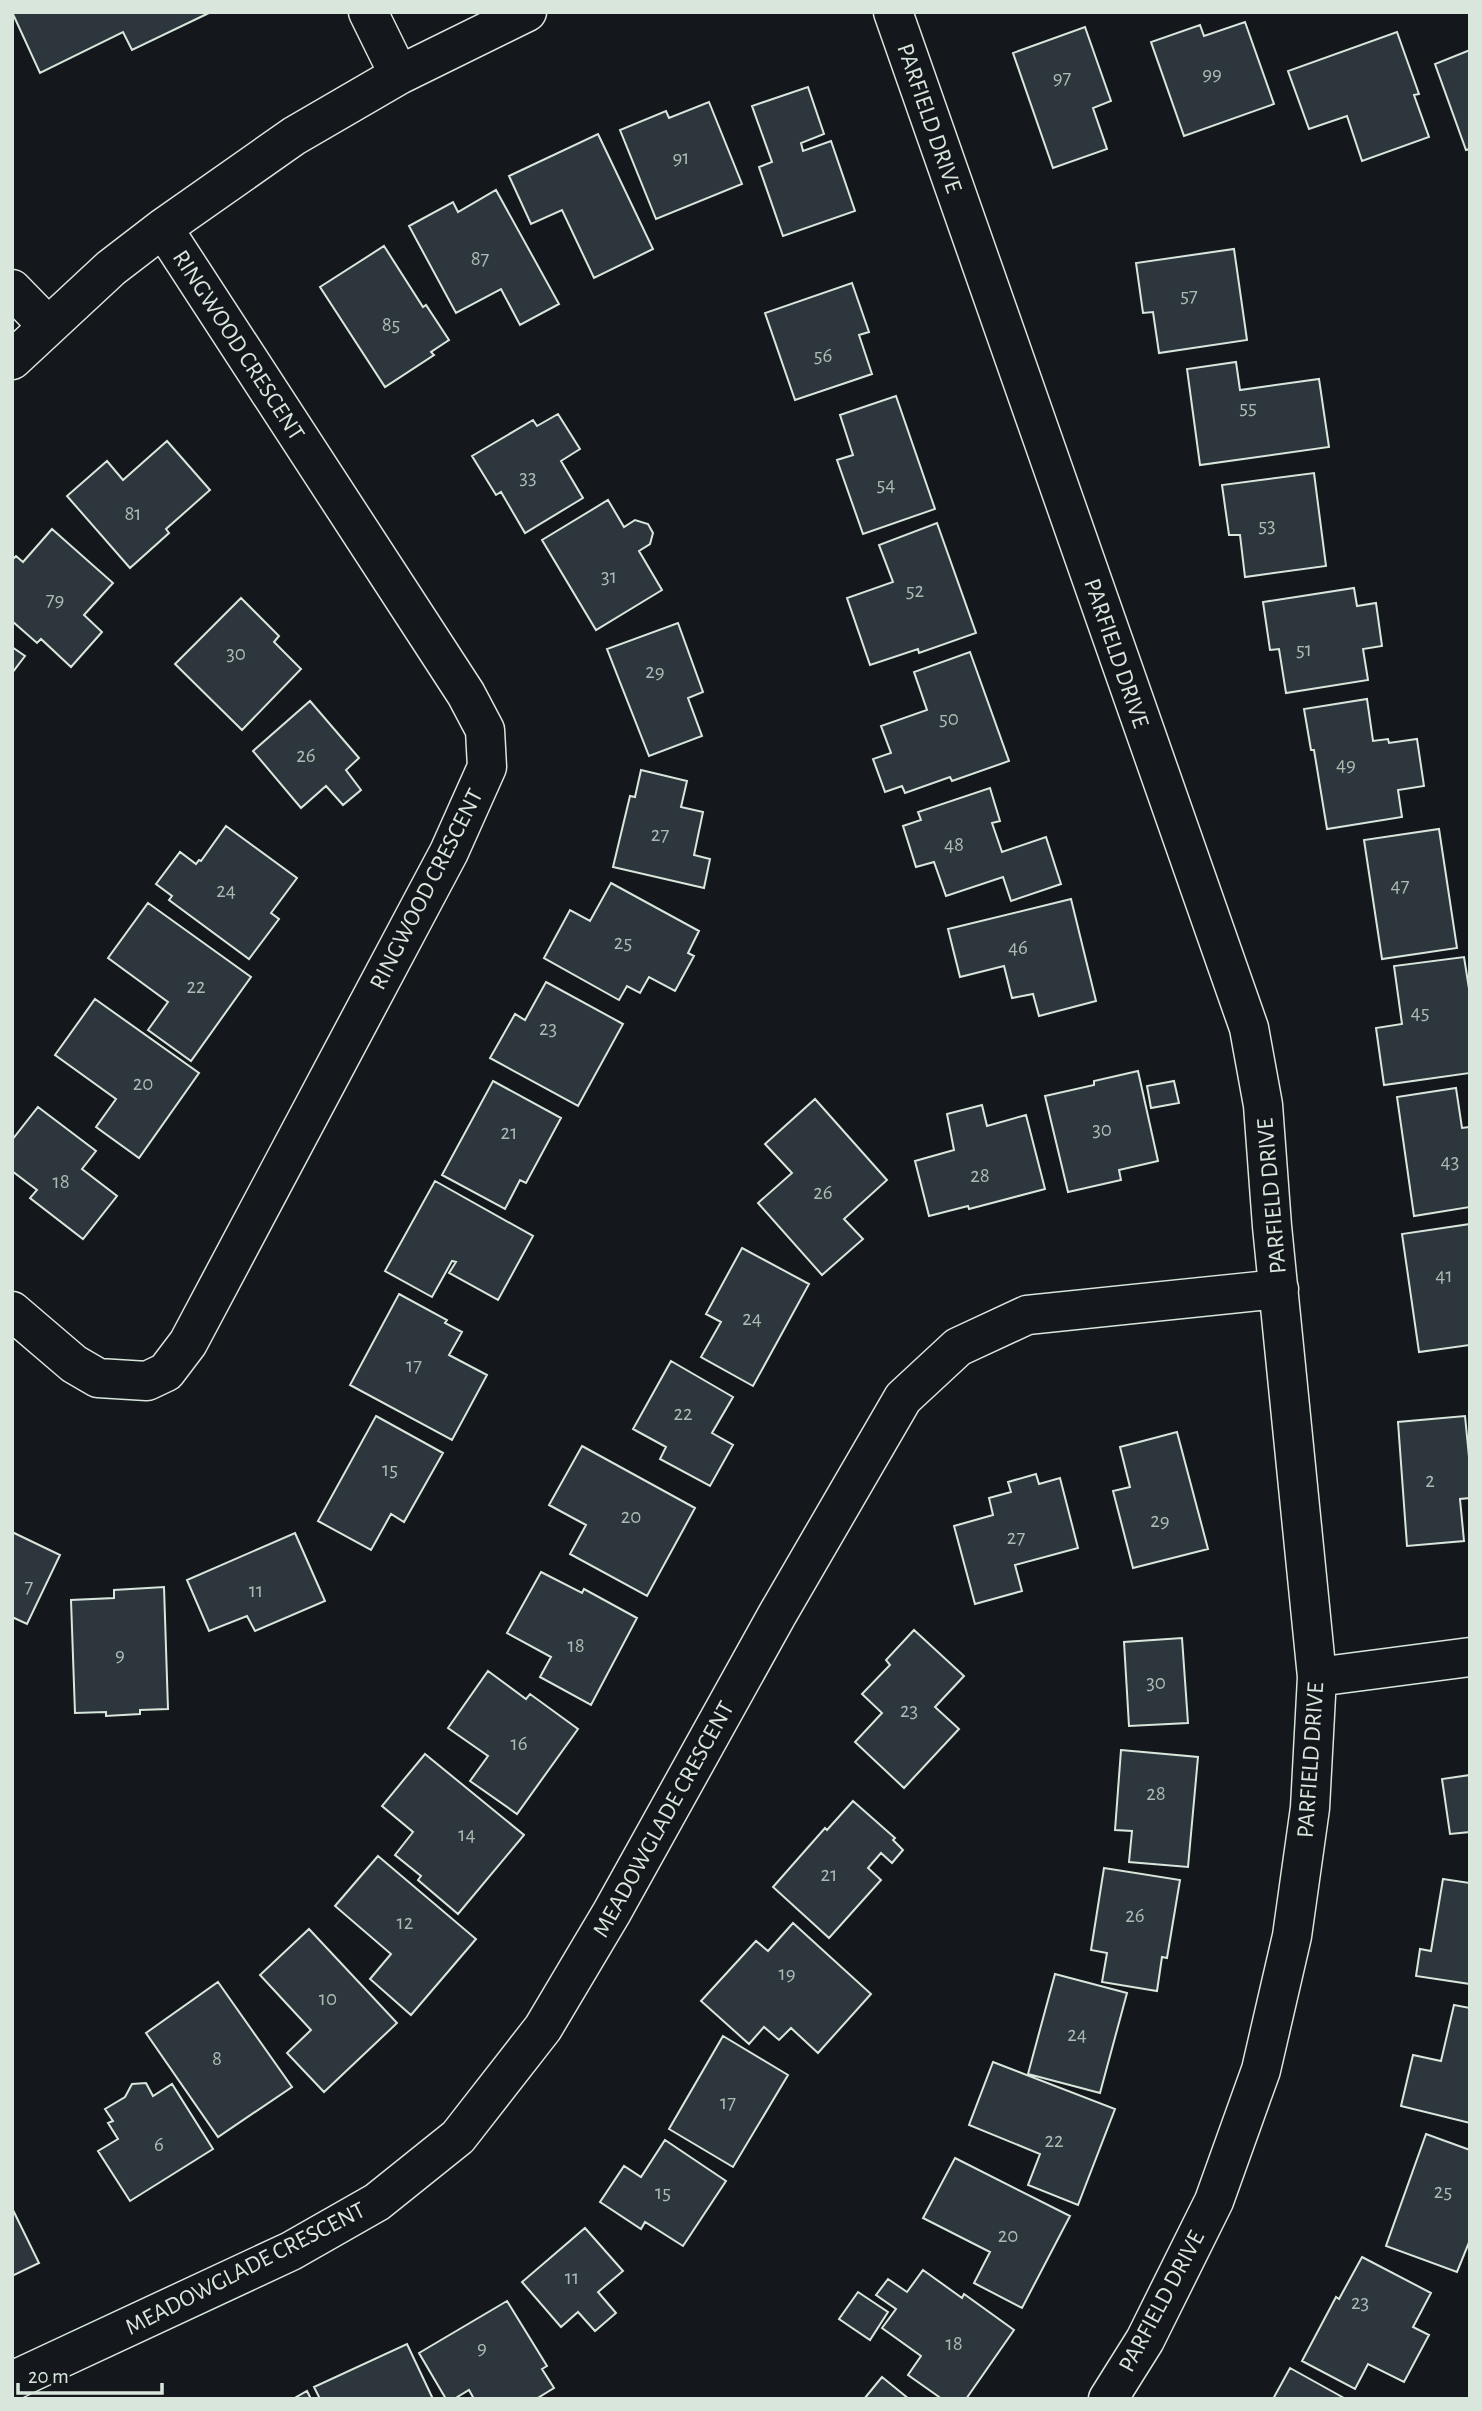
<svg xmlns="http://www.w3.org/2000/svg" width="1482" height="2411" font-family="'Alegreya Sans',sans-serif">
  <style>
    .building { fill: #2c363c; stroke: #d8e6dc; stroke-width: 2 }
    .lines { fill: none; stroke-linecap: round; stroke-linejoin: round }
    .minor-casing { stroke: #d8e6dc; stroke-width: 41 }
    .minor { stroke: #14181c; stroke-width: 38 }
    .labels { text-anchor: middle; stroke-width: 5; stroke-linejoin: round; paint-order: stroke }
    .number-label { font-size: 21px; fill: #adbab4 }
    .street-label { font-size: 24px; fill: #d8e6dc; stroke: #14181c }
  </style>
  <rect width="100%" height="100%" fill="#14181c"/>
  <!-- building -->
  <path class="building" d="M 12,12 L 211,12 L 132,50 L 123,32 L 40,73 Z
    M 1245,22 L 1274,104 L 1184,136 L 1151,42 L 1200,25 L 1204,36 Z
    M 1085,27 L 1111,101 L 1093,108 L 1107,149 L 1053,168 L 1013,53 Z
    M 1397,32 L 1419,94 L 1414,95 L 1429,137 L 1362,161 L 1347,116 L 1309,129 L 1288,71 Z
    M 1470,50 L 1470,149 L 1466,150 L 1435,64 Z
    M 808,87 L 824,134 L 801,143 L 803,151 L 831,141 L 855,211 L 783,236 L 759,167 L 772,162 L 752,106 Z
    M 709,102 L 742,184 L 656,219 L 620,130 L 666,111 L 669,118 Z
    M 598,134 L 653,249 L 594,278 L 562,210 L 531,224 L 509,176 Z
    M 496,190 L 559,304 L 520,325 L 501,289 L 456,313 L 409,226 L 453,202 L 458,212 Z
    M 384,246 L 423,307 L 426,305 L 449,340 L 431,352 L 434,355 L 385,387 L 320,287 Z
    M 1234,249 L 1247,340 L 1159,353 L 1153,312 L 1143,313 L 1136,263 Z
    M 852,283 L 869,332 L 859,335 L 872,374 L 795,400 L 765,313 Z
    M 1236,362 L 1240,390 L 1319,379 L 1329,447 L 1200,465 L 1187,369 Z
    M 896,396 L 935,509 L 863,534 L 837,460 L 853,455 L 840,415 Z
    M 558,414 L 580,449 L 561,461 L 583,498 L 525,533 L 501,492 L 496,495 L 472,456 L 533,420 L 537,426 Z
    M 167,441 L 210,490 L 166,529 L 169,533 L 130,568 L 67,496 L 107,461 L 123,480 Z
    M 1314,473 L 1326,566 L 1245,577 L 1240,535 L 1229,535 L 1222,485 Z
    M 608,500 L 624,527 L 635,520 L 648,524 L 653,533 L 650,544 L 639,551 L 662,590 L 596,630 L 542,540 Z
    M 937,523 L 976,633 L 919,653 L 918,649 L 870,665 L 847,598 L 893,582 L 879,545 Z
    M 52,529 L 113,583 L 84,615 L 102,632 L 71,667 L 41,639 L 37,643 L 12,621 L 12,560 L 16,556 L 23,562 Z
    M 1354,588 L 1357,606 L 1376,603 L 1382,646 L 1363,649 L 1368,680 L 1286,693 L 1279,649 L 1270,650 L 1263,602 Z
    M 241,598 L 279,636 L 274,642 L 301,669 L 242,730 L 175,664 Z
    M 678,623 L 703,692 L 688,698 L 702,736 L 649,756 L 607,649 Z
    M 12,647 L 25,656 L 12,673 Z
    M 970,652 L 1009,761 L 952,781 L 950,777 L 905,793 L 902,786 L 885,792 L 873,759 L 891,753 L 881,726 L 927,710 L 914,672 Z
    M 1367,699 L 1373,741 L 1388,739 L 1389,743 L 1417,739 L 1424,786 L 1398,790 L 1402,817 L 1327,829 L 1314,750 L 1311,750 L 1304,709 Z
    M 310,701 L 359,758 L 346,770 L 361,790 L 343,805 L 326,786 L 301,808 L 253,751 Z
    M 641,770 L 687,781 L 681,807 L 703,812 L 694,855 L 710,859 L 704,888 L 613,867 L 630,796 L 635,797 Z
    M 990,788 L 1000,821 L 992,823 L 1002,852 L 1046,837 L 1061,884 L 1011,901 L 1003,877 L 946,896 L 934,862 L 916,867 L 903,826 L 921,820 L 918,812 Z
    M 226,826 L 297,878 L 271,913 L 279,919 L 249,959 L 169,900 L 172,896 L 156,884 L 180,852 L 196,864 L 199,860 L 201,861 Z
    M 1439,829 L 1457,948 L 1382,959 L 1364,840 Z
    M 611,883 L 699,931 L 688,953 L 694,956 L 675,991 L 649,977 L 640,993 L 627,986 L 619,1000 L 544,958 L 570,910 L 590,921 Z
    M 1071,899 L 1096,1001 L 1039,1016 L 1033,994 L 1012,998 L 1004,966 L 960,977 L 948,929 Z
    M 148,903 L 251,977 L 191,1061 L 148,1030 L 168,1002 L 108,958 Z
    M 1464,957 L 1470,995 L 1470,1073 L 1384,1085 L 1376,1028 L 1402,1024 L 1394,966 Z
    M 546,982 L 623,1024 L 578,1106 L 490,1058 L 515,1014 L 525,1020 Z
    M 95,999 L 199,1073 L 139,1158 L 96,1127 L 116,1099 L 55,1055 Z
    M 1138,1071 L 1158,1161 L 1119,1170 L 1121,1180 L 1068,1192 L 1045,1096 L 1094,1085 L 1094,1081 Z
    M 493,1081 L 561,1118 L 526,1183 L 520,1180 L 505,1209 L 442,1175 Z
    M 1174,1081 L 1179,1103 L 1151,1108 L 1147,1086 Z
    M 1456,1088 L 1462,1128 L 1470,1127 L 1470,1207 L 1414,1216 L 1397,1097 Z
    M 815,1099 L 887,1180 L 844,1219 L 863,1239 L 822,1275 L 758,1203 L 792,1173 L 765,1144 Z
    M 982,1105 L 987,1126 L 1026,1115 L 1045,1189 L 969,1209 L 968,1206 L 929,1216 L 915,1161 L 954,1150 L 947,1114 Z
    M 38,1107 L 96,1151 L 82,1169 L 117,1196 L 83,1239 L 30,1198 L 37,1190 L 12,1171 L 12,1140 Z
    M 435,1181 L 533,1236 L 498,1300 L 449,1273 L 456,1262 L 452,1261 L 432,1297 L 385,1271 Z
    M 1470,1224 L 1470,1345 L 1419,1352 L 1402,1234 Z
    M 742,1248 L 809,1284 L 753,1386 L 701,1357 L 721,1322 L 706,1314 Z
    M 399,1294 L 447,1320 L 445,1323 L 462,1332 L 449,1355 L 487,1375 L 452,1440 L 350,1385 Z
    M 671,1361 L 733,1397 L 712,1433 L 733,1445 L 710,1486 L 660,1459 L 666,1447 L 633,1429 Z
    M 376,1416 L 443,1453 L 404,1522 L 391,1514 L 371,1550 L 318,1521 Z
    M 1465,1416 L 1470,1467 L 1470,1498 L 1460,1499 L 1464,1541 L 1407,1546 L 1398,1422 Z
    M 1177,1432 L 1208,1549 L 1133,1568 L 1113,1491 L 1130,1487 L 1120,1447 Z
    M 582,1446 L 695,1508 L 647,1596 L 570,1554 L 586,1525 L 549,1505 Z
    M 1036,1474 L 1039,1484 L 1060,1478 L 1078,1548 L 1015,1565 L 1022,1591 L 975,1604 L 954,1526 L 993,1515 L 989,1498 L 1011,1492 L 1008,1482 Z
    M 12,1532 L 60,1555 L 27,1624 L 12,1617 Z
    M 295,1533 L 325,1601 L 255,1631 L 247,1616 L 209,1631 L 187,1580 Z
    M 541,1572 L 582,1593 L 584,1589 L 637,1618 L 591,1705 L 540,1677 L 551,1657 L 507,1633 Z
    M 164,1587 L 168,1709 L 140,1710 L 140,1714 L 106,1716 L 106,1712 L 75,1713 L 71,1600 L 114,1598 L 114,1590 Z
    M 914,1630 L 964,1676 L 935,1707 L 959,1729 L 904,1788 L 855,1742 L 882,1713 L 862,1694 L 890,1665 L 886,1660 Z
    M 1182,1638 L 1188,1723 L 1129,1726 L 1124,1642 Z
    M 488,1671 L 526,1699 L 530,1694 L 578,1729 L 517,1814 L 470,1781 L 488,1756 L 448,1728 Z
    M 1121,1750 L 1198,1757 L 1188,1867 L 1129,1862 L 1132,1831 L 1115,1830 Z
    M 425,1754 L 524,1835 L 458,1914 L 418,1880 L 421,1876 L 395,1855 L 413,1832 L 382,1806 Z
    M 1470,1775 L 1470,1832 L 1450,1834 L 1442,1779 Z
    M 853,1801 L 895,1838 L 893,1840 L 903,1850 L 892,1863 L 881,1853 L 868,1868 L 881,1880 L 829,1938 L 773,1887 L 825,1828 L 827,1830 Z
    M 378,1856 L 476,1939 L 411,2015 L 370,1979 L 391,1954 L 335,1906 Z
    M 1104,1868 L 1180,1880 L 1167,1958 L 1162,1957 L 1157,1991 L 1102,1982 L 1107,1953 L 1091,1950 Z
    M 1443,1879 L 1470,1883 L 1470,1984 L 1416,1976 L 1420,1949 L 1431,1951 Z
    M 793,1923 L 871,1994 L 818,2053 L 791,2028 L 779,2040 L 764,2027 L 749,2044 L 701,2001 L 756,1941 L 768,1951 Z
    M 309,1929 L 397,2023 L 324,2092 L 287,2053 L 311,2030 L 260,1975 Z
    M 1055,1974 L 1127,1993 L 1100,2093 L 1028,2074 Z
    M 218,1982 L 292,2087 L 218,2137 L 146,2033 Z
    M 1454,2005 L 1470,2008 L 1470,2123 L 1401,2106 L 1413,2055 L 1441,2061 Z
    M 723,2036 L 788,2075 L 733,2167 L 669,2129 Z
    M 993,2062 L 1115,2109 L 1078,2205 L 1028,2185 L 1040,2154 L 969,2125 Z
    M 146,2083 L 153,2096 L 172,2084 L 213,2149 L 130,2201 L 98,2151 L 118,2139 L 108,2123 L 113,2121 L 105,2109 L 125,2097 L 132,2084 Z
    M 1426,2134 L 1470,2150 L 1470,2240 L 1457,2272 L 1386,2246 Z
    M 665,2140 L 726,2181 L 683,2246 L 645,2222 L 641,2229 L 600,2202 L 624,2166 L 641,2177 Z
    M 955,2158 L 1070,2216 L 1022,2308 L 974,2283 L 990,2252 L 923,2218 Z
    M 12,2208 L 39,2263 L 12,2276 Z
    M 585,2228 L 623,2271 L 598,2292 L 616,2313 L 595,2331 L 578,2312 L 561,2327 L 522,2282 Z
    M 1362,2257 L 1431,2293 L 1413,2327 L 1429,2335 L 1404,2382 L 1368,2364 L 1355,2389 L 1302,2361 L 1336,2297 L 1339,2299 Z
    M 923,2270 L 962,2298 L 964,2294 L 1014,2330 L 966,2399 L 942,2399 L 908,2375 L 921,2356 L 882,2328 L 896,2309 L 876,2295 L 888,2279 L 907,2292 Z
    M 858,2292 L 888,2312 L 870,2340 L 839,2319 Z
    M 507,2301 L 547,2366 L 542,2369 L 554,2388 L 536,2399 L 474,2399 L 469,2390 L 454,2399 L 446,2399 L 419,2353 Z
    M 407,2344 L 433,2399 L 320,2399 L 314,2387 Z
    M 1290,2368 L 1344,2398 L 1344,2399 L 1273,2399 Z
    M 882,2377 L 909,2399 L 864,2399 Z
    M 307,2391 L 311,2399 L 293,2399 Z"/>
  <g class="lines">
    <defs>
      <path id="minor" d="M 368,12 L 399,75
        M 893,12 L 1249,1028 L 1263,1105 L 1272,1226 L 1317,1677 L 1310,1808 L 1292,1936 L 1261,2070 L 1214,2201 L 1145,2340 L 1108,2399
        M 12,289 L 48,326
        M 12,360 L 111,268 L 163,228 L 294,136 L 399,75 L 527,12
        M 12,1311 L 74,1364 L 98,1378 L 147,1381 L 166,1372 L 188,1343 L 449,852 L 487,767 L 485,730 L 466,694 L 163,228
        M 1317,1677 L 1470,1657
        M 12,2381 L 291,2251 L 377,2202 L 458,2137 L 543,2028 L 612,1912 L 777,1615 L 903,1398 L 958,1347 L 1027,1315 L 1279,1289"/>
    </defs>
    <!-- minor casing -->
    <use href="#minor" class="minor-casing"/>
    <!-- minor -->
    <use href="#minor" class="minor"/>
  </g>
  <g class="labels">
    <!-- number labels -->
    <g class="number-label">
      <text x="1212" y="80">99</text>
      <text x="1062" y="84">97</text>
      <text x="681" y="164">91</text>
      <text x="480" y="265">87</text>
      <text x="1189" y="302">57</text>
      <text x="391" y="331">85</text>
      <text x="823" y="362">56</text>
      <text x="1248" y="414">55</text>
      <text x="528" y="484">33</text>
      <text x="886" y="491">54</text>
      <text x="133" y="520">81</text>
      <text x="1267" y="532">53</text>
      <text x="609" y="583">31</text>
      <text x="915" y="597">52</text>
      <text x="55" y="606">79</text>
      <text x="1304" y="656">51</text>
      <text x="236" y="660">30</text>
      <text x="655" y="678">29</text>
      <text x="949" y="725">50</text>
      <text x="306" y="762">26</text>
      <text x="1346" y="771">49</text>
      <text x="660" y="841">27</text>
      <text x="954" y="851">48</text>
      <text x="1400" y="892">47</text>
      <text x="226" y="897">24</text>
      <text x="623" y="949">25</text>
      <text x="1018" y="954">46</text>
      <text x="196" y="993">22</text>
      <text x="1420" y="1019">45</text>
      <text x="548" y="1035">23</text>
      <text x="143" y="1090">20</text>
      <text x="1102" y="1136">30</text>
      <text x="509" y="1139">21</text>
      <text x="1450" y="1168">43</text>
      <text x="980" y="1182">28</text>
      <text x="61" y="1188">18</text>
      <text x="823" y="1199">26</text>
      <text x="1444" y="1282">41</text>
      <text x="752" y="1325">24</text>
      <text x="414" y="1372">17</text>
      <text x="683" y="1420">22</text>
      <text x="390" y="1476">15</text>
      <text x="1430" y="1487">2</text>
      <text x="631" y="1523">20</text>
      <text x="1160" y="1527">29</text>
      <text x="1016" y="1544">27</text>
      <text x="29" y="1593">7</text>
      <text x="256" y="1597">11</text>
      <text x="576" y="1652">18</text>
      <text x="120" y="1661">9</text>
      <text x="1156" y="1689">30</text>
      <text x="909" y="1717">23</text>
      <text x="519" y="1750">16</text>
      <text x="1156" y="1800">28</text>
      <text x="467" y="1841">14</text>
      <text x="829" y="1881">21</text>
      <text x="1135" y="1922">26</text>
      <text x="405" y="1929">12</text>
      <text x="787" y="1980">19</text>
      <text x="328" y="2005">10</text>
      <text x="1077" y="2041">24</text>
      <text x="217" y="2065">8</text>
      <text x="728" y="2109">17</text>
      <text x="1054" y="2147">22</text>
      <text x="159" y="2151">6</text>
      <text x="1443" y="2198">25</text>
      <text x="663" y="2199">15</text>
      <text x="1008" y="2242">20</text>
      <text x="572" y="2284">11</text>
      <text x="1360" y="2309">23</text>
      <text x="954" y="2350">18</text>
      <text x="482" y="2354">9</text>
    </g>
    <!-- street labels -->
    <g class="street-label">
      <text transform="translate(930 118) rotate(71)" y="8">PARFIELD DRIVE</text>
      <text transform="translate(239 345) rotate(57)" y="8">RINGWOOD CRESCENT</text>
      <text transform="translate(1117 653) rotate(71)" y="8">PARFIELD DRIVE</text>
      <text transform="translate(426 889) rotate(-63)" y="8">RINGWOOD CRESCENT</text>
      <text transform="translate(1271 1196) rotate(-95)" y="8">PARFIELD DRIVE</text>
      <text transform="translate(1310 1760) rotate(-86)" y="8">PARFIELD DRIVE</text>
      <text transform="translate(663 1819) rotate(-61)" y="8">MEADOWGLADE CRESCENT</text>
      <text transform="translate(245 2268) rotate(-27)" y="8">MEADOWGLADE CRESCENT</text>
      <text transform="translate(1161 2301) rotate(-62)" y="8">PARFIELD DRIVE</text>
    </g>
  </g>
  <!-- border -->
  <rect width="1482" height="2411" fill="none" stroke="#d8e6dc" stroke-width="28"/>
  <!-- scale -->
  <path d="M18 2383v10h144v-10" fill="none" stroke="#d8e6dc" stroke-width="3.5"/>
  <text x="28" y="2383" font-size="21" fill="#d8e6dc" stroke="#14181c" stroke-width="5" paint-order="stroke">20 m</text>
</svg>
